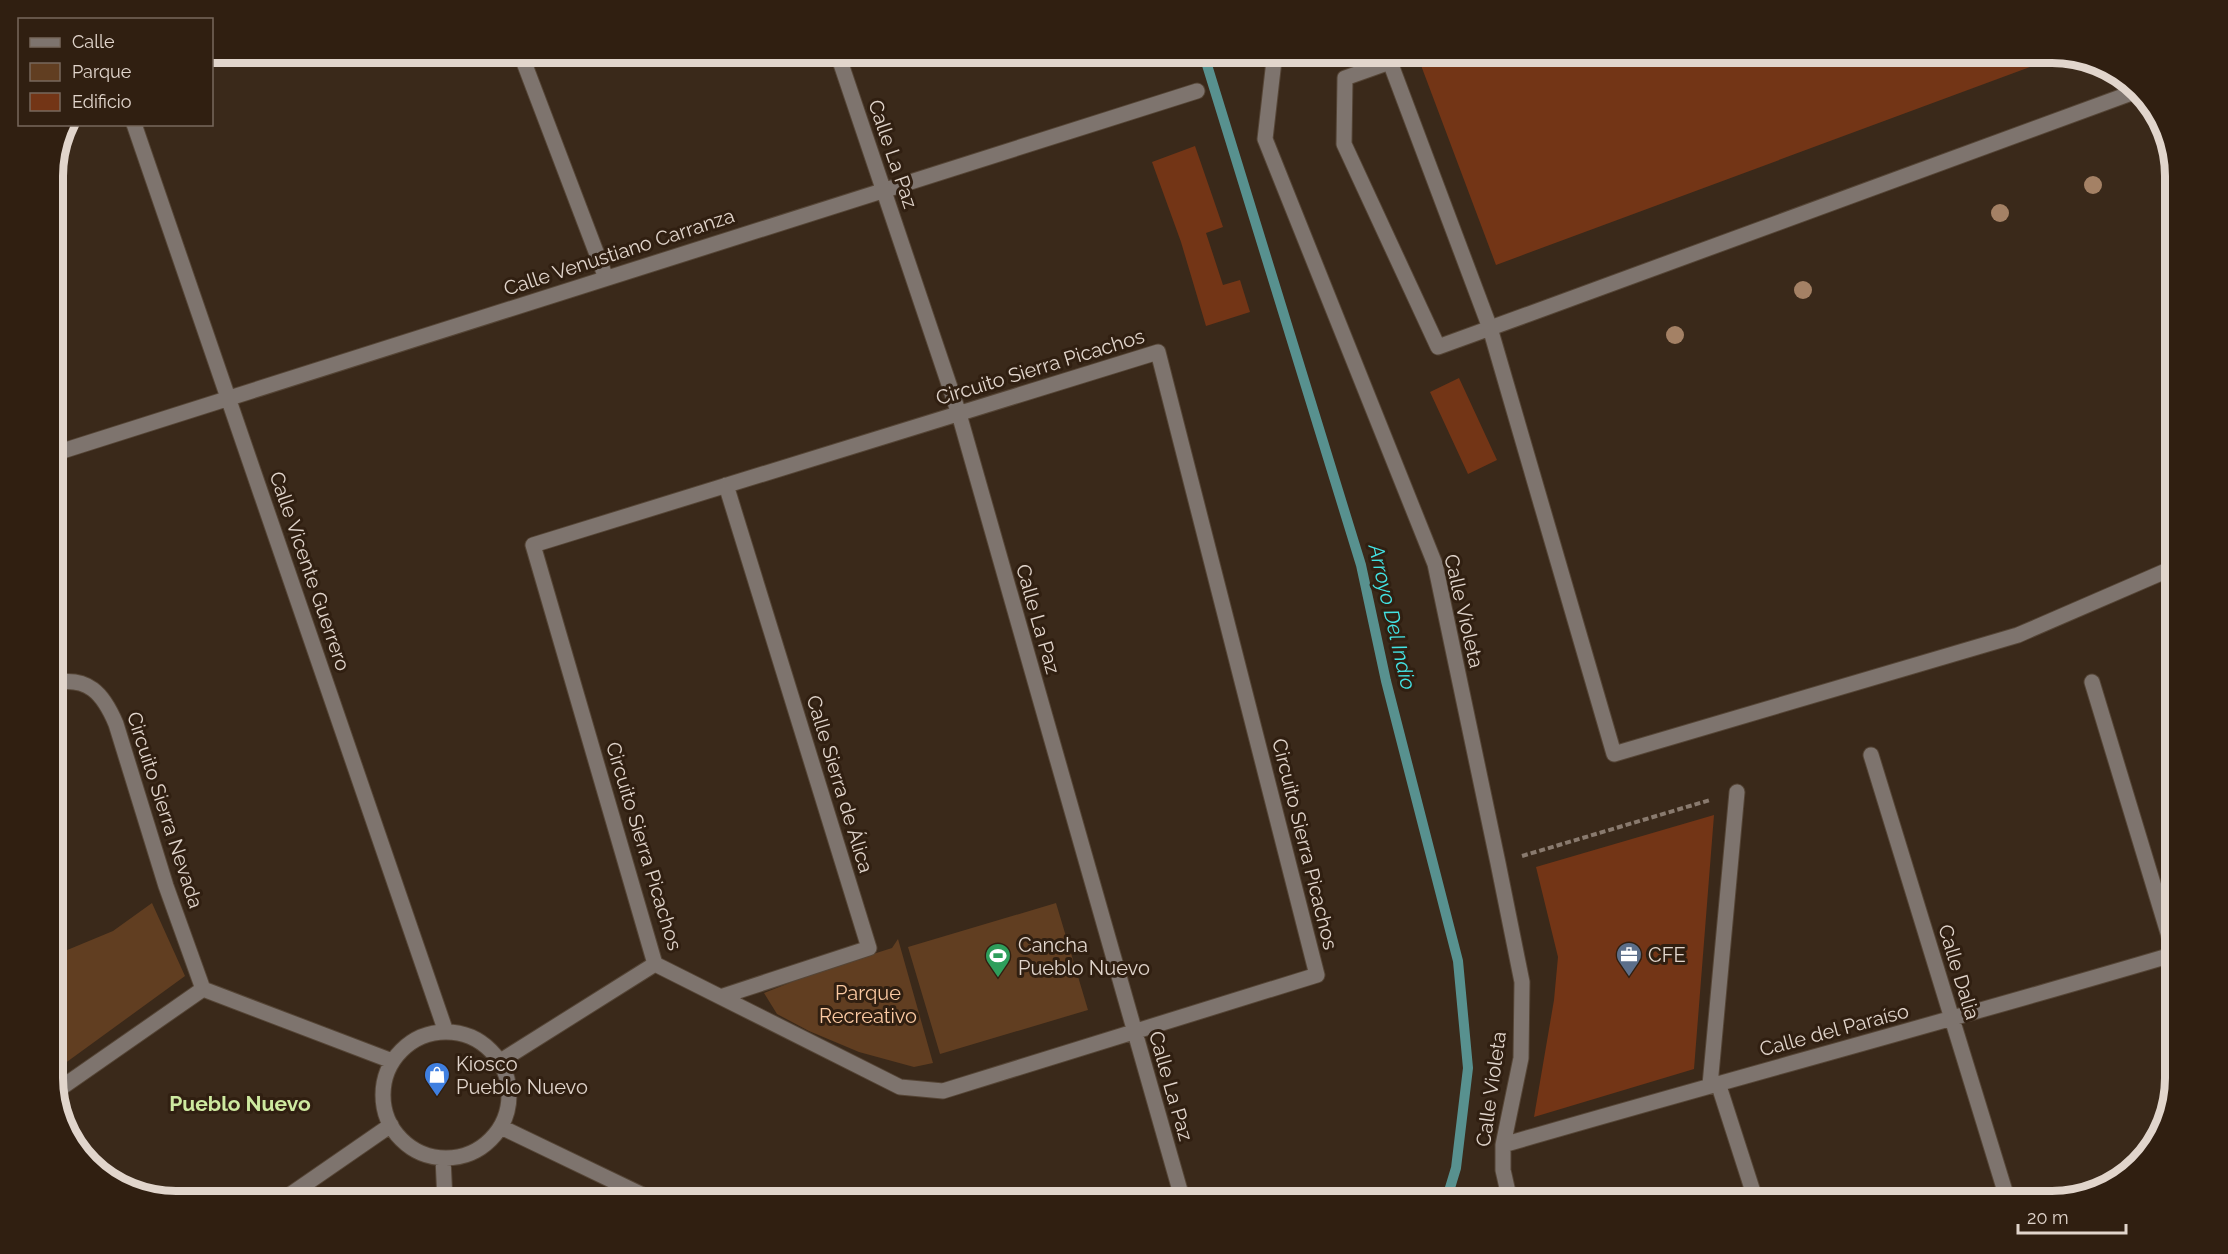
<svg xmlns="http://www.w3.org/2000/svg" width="2228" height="1254" font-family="Raleway,sans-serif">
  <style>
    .green { fill: #613e21 }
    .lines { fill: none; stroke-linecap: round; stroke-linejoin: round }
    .stream { stroke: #58918f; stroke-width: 10 }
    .building { fill: #733516 }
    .minor-casing { stroke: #554536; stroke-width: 17 }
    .path { stroke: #897a6e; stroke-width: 4; stroke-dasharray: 6 3; stroke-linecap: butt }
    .minor { stroke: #7e746e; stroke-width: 15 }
    .tree { fill: #a48165 }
    .labels { text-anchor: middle; stroke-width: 6; stroke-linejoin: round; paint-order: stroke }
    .street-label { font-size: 20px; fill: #e1d5cc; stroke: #301f11 }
    .poi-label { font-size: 20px; fill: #e1d5cc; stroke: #301f11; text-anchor: start }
    .park-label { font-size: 20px; fill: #fbc9a2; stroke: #301f11 }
    .water-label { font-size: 21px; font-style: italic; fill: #43e2e3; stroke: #301f11 }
    .neighbourhood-label { font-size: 21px; font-weight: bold; fill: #ceeaa0; stroke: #301f11 }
    .rim { fill: none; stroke: #e1d5cc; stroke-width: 8 }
  </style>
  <rect width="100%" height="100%" fill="#3a291a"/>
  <!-- green -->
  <path class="green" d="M 152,903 L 185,976 L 53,1072 L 53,953 L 60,953 L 113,931 Z
    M 1056,903 L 1088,1010 L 940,1054 L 908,947 Z
    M 898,939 L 933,1063 L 914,1067 L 859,1052 L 809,1031 L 777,1014 L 764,993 L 817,972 L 892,948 Z"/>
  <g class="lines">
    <!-- stream -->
    <path class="stream" d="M 1203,52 L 1361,565 L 1386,681 L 1458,961 L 1468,1068 L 1456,1168 L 1446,1201"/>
  </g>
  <!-- building -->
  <path class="building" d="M 1416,52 L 2052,52 L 2062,55 L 1496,265 Z
    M 1195,146 L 1223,227 L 1206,233 L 1223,285 L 1240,280 L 1250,312 L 1206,326 L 1181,242 L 1152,162 Z
    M 1459,378 L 1497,460 L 1468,474 L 1430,392 Z
    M 1714,815 L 1694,1069 L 1534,1117 L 1554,1000 L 1558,957 L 1536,867 Z"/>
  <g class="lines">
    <defs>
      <path id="minor" d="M 520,52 L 606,278
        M 837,52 L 959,414 L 1183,1201
        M 1275,52 L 1265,139 L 1435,564 L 1498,863 L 1522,982 L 1521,1058 L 1503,1145 L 1503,1170 L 1510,1201
        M 2137,91 L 1529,314 L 1438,347 L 1344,144 L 1345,78 L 1390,62 L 1490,328 L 1614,754 L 2018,635 L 2175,567
        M 134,124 L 446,1032
        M 1158,352 L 1317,975 L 943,1091 L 900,1087 L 655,964 L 533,545 Z
        M 53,454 L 1197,91
        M 2092,682 L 2175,956
        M 53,683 C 88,676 103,693 116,724 L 166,886 L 203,989 L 55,1092
        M 1871,755 L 2008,1201
        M 203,989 L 392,1061
        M 723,996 L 869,948 L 726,485
        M383 1095a63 63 0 1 1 126 0a63 63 0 1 1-126 0Z
        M 499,1062 L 655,964
        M 1718,1083 L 1756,1201
        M 1710,1085 L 1737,792
        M 501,1127 L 655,1201
        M 1503,1145 C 1727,1080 1952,1020 2175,954
        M 443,1158 L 445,1201
        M 281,1201 L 391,1125"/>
    </defs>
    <!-- minor casing -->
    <use href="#minor" class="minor-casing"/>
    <!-- path -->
    <path class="path" d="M 1522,856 L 1710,800"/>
    <!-- minor -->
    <use href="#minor" class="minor"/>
  </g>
  <!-- trees -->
  <g class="tree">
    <circle cx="2093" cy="185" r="9"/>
    <circle cx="2000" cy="213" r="9"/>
    <circle cx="1803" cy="290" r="9"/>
    <circle cx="1675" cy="335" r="9"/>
  </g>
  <!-- icons -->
  <defs>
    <symbol id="office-pin" viewBox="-11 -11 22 30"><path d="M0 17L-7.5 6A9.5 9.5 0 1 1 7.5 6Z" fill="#5c6f8a" stroke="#301f11"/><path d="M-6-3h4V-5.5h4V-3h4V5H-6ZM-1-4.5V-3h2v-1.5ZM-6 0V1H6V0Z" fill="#fff"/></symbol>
    <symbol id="stadium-pin" viewBox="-11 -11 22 30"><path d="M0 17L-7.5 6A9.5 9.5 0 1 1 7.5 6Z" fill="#2e9e5b" stroke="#301f11"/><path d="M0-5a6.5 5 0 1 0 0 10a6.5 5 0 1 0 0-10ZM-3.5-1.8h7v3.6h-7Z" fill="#fff"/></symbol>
    <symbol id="shop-pin" viewBox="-11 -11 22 30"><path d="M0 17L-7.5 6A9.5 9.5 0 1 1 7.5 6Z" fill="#3f7fe0" stroke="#301f11"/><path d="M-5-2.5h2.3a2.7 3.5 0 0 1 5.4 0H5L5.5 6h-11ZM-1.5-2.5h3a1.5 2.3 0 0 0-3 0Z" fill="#fff"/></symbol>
  </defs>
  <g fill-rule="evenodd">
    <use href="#office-pin" x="1614" y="940" width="30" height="40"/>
    <use href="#stadium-pin" x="983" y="941" width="30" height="40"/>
    <use href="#shop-pin" x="422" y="1060" width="30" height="40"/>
  </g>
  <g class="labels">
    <!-- street labels -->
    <g class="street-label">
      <text transform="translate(893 154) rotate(71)" y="7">Calle La Paz</text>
      <text transform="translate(619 252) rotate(-18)" y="7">Calle Venustiano Carranza</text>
      <text transform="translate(1040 367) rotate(-17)" y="7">Circuito Sierra Picachos</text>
      <text transform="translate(310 571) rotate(71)" y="7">Calle Vicente Guerrero</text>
      <text transform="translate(1464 611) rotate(77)" y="7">Calle Violeta</text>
      <text transform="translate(1038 619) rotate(74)" y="7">Calle La Paz</text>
      <text transform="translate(840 784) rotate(73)" y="7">Calle Sierra de Álica</text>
      <text transform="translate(165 810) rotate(72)" y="7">Circuito Sierra Nevada</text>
      <text transform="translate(1305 844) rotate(76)" y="7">Circuito Sierra Picachos</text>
      <text transform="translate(644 846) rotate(73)" y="7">Circuito Sierra Picachos</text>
      <text transform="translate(1959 972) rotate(73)" y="7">Calle Dalia</text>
      <text transform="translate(1834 1030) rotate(-15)" y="7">Calle del Paraíso</text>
      <text transform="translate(1171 1086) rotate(74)" y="7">Calle La Paz</text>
      <text transform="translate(1491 1089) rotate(-82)" y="7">Calle Violeta</text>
    </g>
    <!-- poi labels -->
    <g class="poi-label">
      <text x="1018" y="952">Cancha<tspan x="1018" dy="23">Pueblo Nuevo</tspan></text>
      <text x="1648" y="962">CFE</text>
      <text x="456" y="1071">Kiosco<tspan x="456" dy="23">Pueblo Nuevo</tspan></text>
    </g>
    <!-- park labels -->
    <g class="park-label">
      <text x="868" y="1000">Parque<tspan x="868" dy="23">Recreativo</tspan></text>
    </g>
    <!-- water labels -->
    <g class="water-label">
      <text transform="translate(1392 617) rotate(77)" y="7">Arroyo Del Indio</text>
    </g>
    <!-- neighbourhood labels -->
    <g class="neighbourhood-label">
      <text x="240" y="1111">Pueblo Nuevo</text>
    </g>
  </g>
  <!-- crop -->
  <path d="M0 0H2228V1254H0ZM176 63H2052A113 113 0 0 1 2165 176V1078A113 113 0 0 1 2052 1191H176A113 113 0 0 1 63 1078V176A113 113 0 0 1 176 63Z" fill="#301f11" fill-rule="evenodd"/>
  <path class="rim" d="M176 63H2052A113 113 0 0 1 2165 176V1078A113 113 0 0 1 2052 1191H176A113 113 0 0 1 63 1078V176A113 113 0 0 1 176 63Z"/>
  <!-- legend -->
  <rect x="18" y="18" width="195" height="108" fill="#301f11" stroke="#77685c" stroke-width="1.5"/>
  <rect x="30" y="38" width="30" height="9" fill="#7e746e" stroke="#77685c" stroke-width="1.5"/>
  <text x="72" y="48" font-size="18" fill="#e1d5cc">Calle</text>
  <rect x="30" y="63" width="30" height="18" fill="#613e21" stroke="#77685c" stroke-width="1.5"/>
  <text x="72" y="78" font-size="18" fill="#e1d5cc">Parque</text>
  <rect x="30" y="93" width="30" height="18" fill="#733516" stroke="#77685c" stroke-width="1.5"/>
  <text x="72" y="108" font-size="18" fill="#e1d5cc">Edificio</text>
  <!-- scale -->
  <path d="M2018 1224v9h108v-9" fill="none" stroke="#e1d5cc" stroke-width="3"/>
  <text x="2027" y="1224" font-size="18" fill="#e1d5cc" stroke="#301f11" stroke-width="4.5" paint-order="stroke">20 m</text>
</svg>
